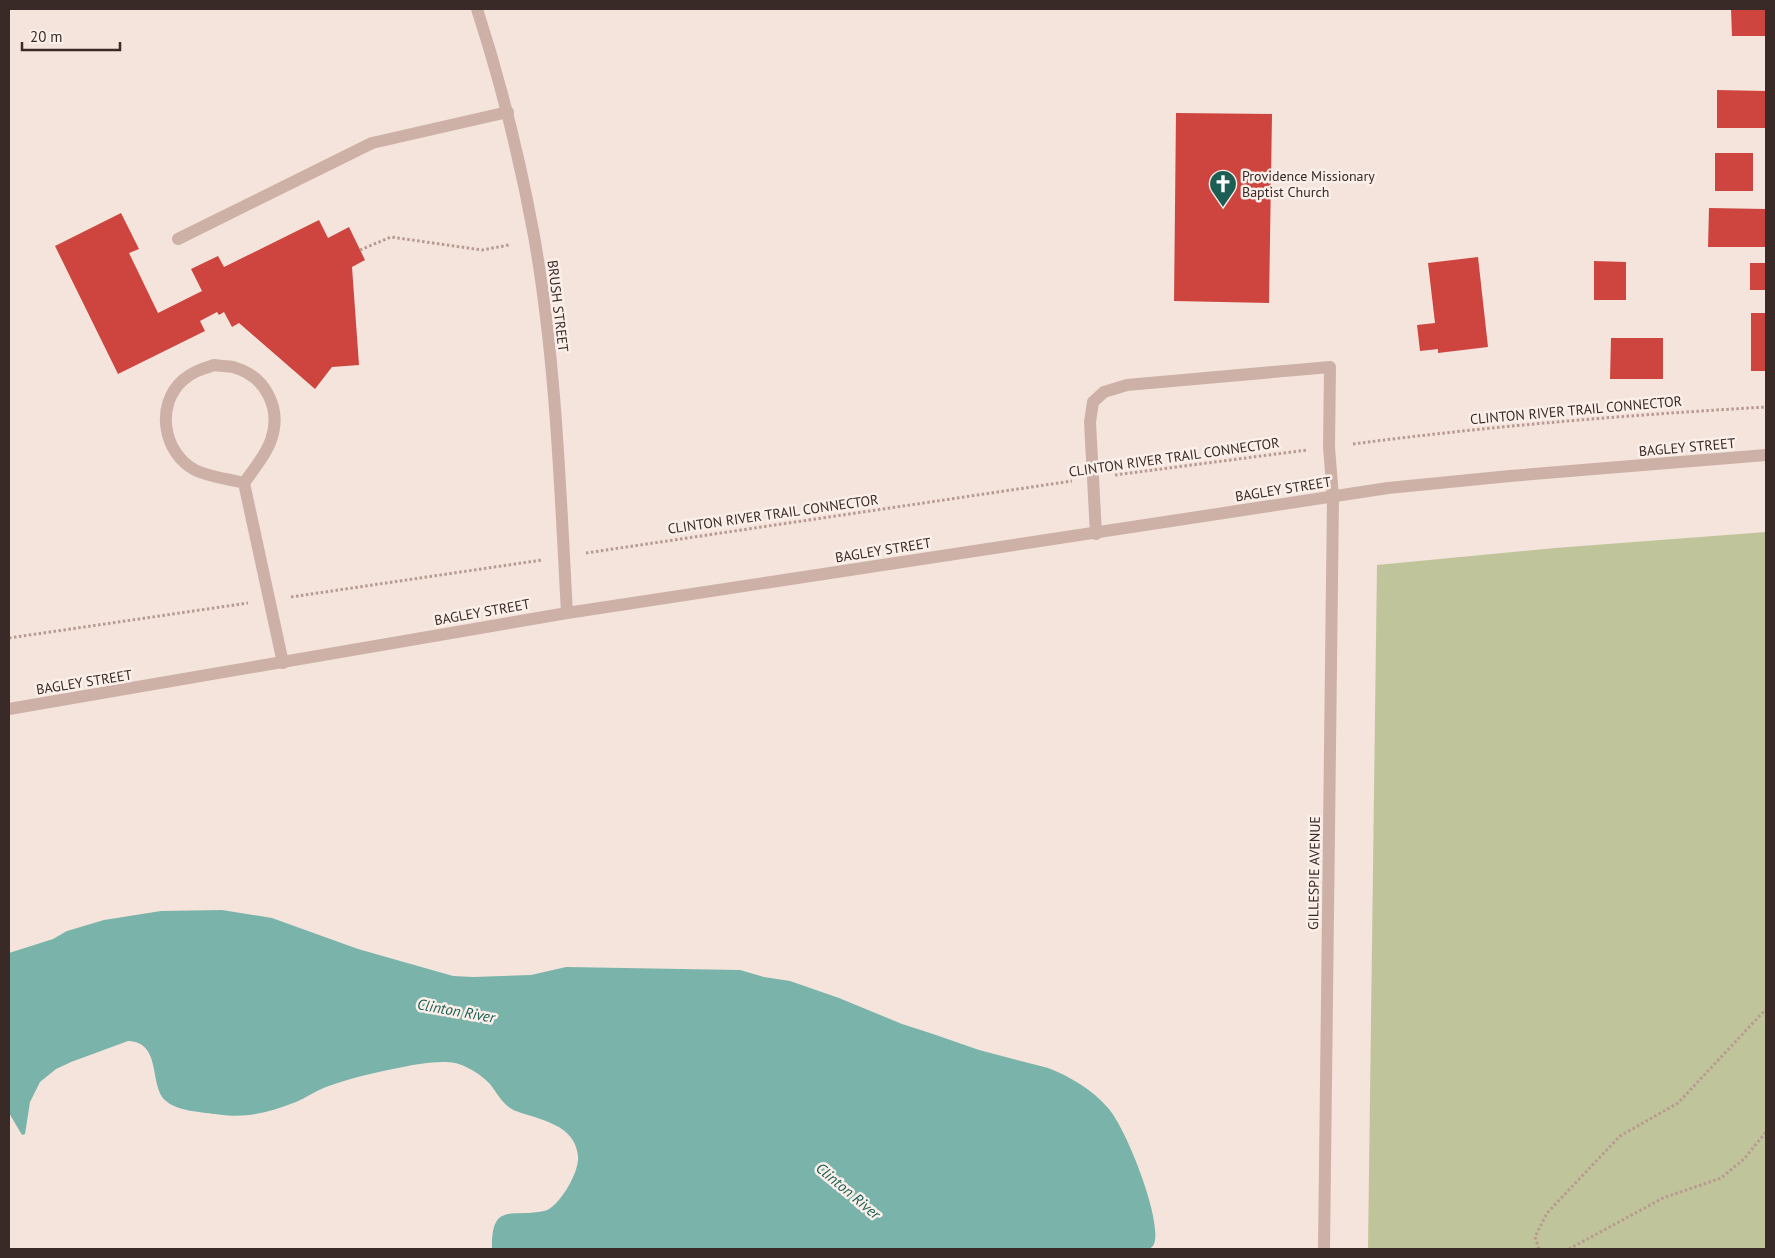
<svg xmlns="http://www.w3.org/2000/svg" width="1775" height="1258" font-family="'PT Sans',sans-serif">
  <style>
    .green { fill: #bfc49b }
    .water { fill: #79b3aa }
    .building { fill: #ce4540 }
    .lines { fill: none; stroke-linecap: round; stroke-linejoin: round }
    .path { stroke: #b99a91; stroke-width: 3; stroke-dasharray: 2.5 2.5; stroke-linecap: butt }
    .lane { stroke: #cdb1a7; stroke-width: 12 }
    .street { stroke: #cdb1a7; stroke-width: 12 }
    .labels { text-anchor: middle; stroke-width: 5; stroke-linejoin: round; paint-order: stroke }
    .poi-label { font-size: 14px; fill: #392a28; stroke: #fbefe9; text-anchor: start }
    .street-label { font-size: 14px; fill: #392a28; stroke: #fbefe9 }
    .water-label { font-size: 15px; font-style: italic; fill: #1a5e54; stroke: #fbefe9 }
  </style>
  <rect width="100%" height="100%" fill="#f4e4dc"/>
  <!-- green -->
  <path class="green" d="M 1766,532 L 1766,1249 L 1368,1249 L 1377,565 L 1555,548 Z"/>
  <!-- water -->
  <path class="water" d="M 222,910 L 272,918 L 358,949 L 453,976 L 473,977 L 531,975 L 566,967 L 740,970 L 764,977 L 790,981 L 839,998 L 902,1024 L 933,1034 L 979,1050 L 1048,1068 C 1069,1076 1093,1090 1108,1108 C 1125,1126 1163,1220 1154,1244 C 1153,1246 1151,1248 1149,1249 L 492,1249 C 491,1201 512,1218 544,1211 C 559,1208 580,1171 578,1156 C 575,1124 540,1120 516,1111 C 503,1106 498,1094 490,1084 C 483,1076 466,1065 455,1063 C 441,1060 416,1064 403,1067 C 376,1072 351,1078 326,1087 C 315,1091 306,1098 296,1102 C 268,1113 245,1119 215,1114 C 200,1112 176,1111 165,1100 C 149,1085 162,1042 128,1041 L 71,1062 L 56,1069 L 40,1082 L 30,1102 L 25,1134 L 22,1135 L 9,1113 L 9,953 L 53,939 L 67,931 L 104,920 L 161,911 Z"/>
  <!-- building -->
  <path class="building" d="M 1731,9 L 1765,9 L 1765,36 L 1732,36 Z
    M 1717,90 L 1766,91 L 1766,128 L 1717,128 Z
    M 1176,113 L 1272,114 L 1269,303 L 1174,301 Z
    M 1715,153 L 1753,153 L 1753,191 L 1715,191 Z
    M 1709,208 L 1766,209 L 1766,247 L 1708,247 Z
    M 121,213 L 139,249 L 129,253 L 158,313 L 202,291 L 191,269 L 218,256 L 224,267 L 319,220 L 328,238 L 349,227 L 365,260 L 352,267 L 359,365 L 332,367 L 315,389 L 239,323 L 232,327 L 224,312 L 219,315 L 217,312 L 200,321 L 205,331 L 118,374 L 55,246 Z
    M 1478,257 L 1488,347 L 1438,353 L 1438,349 L 1420,351 L 1417,325 L 1435,323 L 1428,263 Z
    M 1594,261 L 1626,262 L 1626,300 L 1594,300 Z
    M 1750,263 L 1766,263 L 1766,290 L 1750,290 Z
    M 1751,313 L 1766,313 L 1766,371 L 1751,371 Z
    M 1611,338 L 1663,338 L 1663,379 L 1610,379 Z"/>
  <g class="lines">
    <!-- path -->
    <path class="path" d="M 360,250 L 391,237 L 482,250 L 509,245
      M 1353,444 C 1490,426 1628,415 1766,407
      M 1115,475 L 1307,450
      M 586,553 L 1072,481
      M 291,597 L 542,560
      M 9,638 L 248,603
      M 1539,1249 L 1535,1237 L 1547,1213 L 1620,1136 L 1678,1103 L 1766,1009
      M 1569,1249 L 1663,1198 L 1721,1178 L 1744,1159 L 1766,1132"/>
    <!-- lane -->
    <path class="lane" d="M 178,239 L 372,143 L 508,112
      M 214,365 C 220,366 227,366 233,367 C 266,376 282,409 271,440 C 266,455 253,470 244,483 C 228,479 209,477 195,470 C 163,453 155,405 183,380 C 192,372 202,369 214,365 Z
      M 244,483 L 283,663
      M 1096,534 L 1090,422 L 1093,402 L 1104,392 L 1127,385 L 1330,367 L 1329,447 L 1333,497"/>
    <!-- street -->
    <path class="street" d="M 477,9 C 501,83 520,159 534,236 C 556,360 560,487 567,613
      M 9,709 L 567,613 L 1388,488 L 1510,476 L 1766,455
      M 1324,1249 L 1333,497"/>
  </g>
  <!-- icons -->
  <defs>
    <symbol id="church-pin" viewBox="-11 -11 22 30"><path d="M0 17L-7.5 6A9.5 9.5 0 1 1 7.5 6Z" fill="#1a5e54" stroke="#fbefe9"/><path d="M-1.2-6h2.4v3.5h3.3v2.4h-3.3V6h-2.4V-.1h-3.3v-2.4h3.3Z" fill="#fff"/></symbol>
  </defs>
  <g fill-rule="evenodd">
    <use href="#church-pin" x="1207" y="168" width="32" height="43"/>
  </g>
  <g class="labels">
    <!-- poi labels -->
    <g class="poi-label">
      <text x="1242" y="181">Providence Missionary<tspan x="1242" dy="16">Baptist Church</tspan></text>
    </g>
    <!-- street labels -->
    <g class="street-label">
      <text transform="translate(558 306) rotate(83)" y="5">BRUSH STREET</text>
      <text transform="translate(1576 410) rotate(-5)" y="5">CLINTON RIVER TRAIL CONNECTOR</text>
      <text transform="translate(1687 447) rotate(-5)" y="5">BAGLEY STREET</text>
      <text transform="translate(1174 457) rotate(-8)" y="5">CLINTON RIVER TRAIL CONNECTOR</text>
      <text transform="translate(1283 489) rotate(-9)" y="5">BAGLEY STREET</text>
      <text transform="translate(773 514) rotate(-8)" y="5">CLINTON RIVER TRAIL CONNECTOR</text>
      <text transform="translate(883 550) rotate(-9)" y="5">BAGLEY STREET</text>
      <text transform="translate(482 612) rotate(-10)" y="5">BAGLEY STREET</text>
      <text transform="translate(84 682) rotate(-9)" y="5">BAGLEY STREET</text>
      <text transform="translate(1314 873) rotate(-89)" y="5">GILLESPIE AVENUE</text>
    </g>
    <!-- water labels -->
    <g class="water-label">
      <text transform="translate(456 1011) rotate(10)" y="5">Clinton River</text>
      <text transform="translate(848 1191) rotate(40)" y="5">Clinton River</text>
    </g>
  </g>
  <!-- border -->
  <rect width="1775" height="1258" fill="none" stroke="#392a28" stroke-width="20"/>
  <!-- scale -->
  <path d="M22 42v8h98v-8" fill="none" stroke="#392a28" stroke-width="2.5"/>
  <text x="30" y="42" font-size="15" fill="#392a28" stroke="#fbefe9" stroke-width="4" paint-order="stroke">20 m</text>
</svg>
